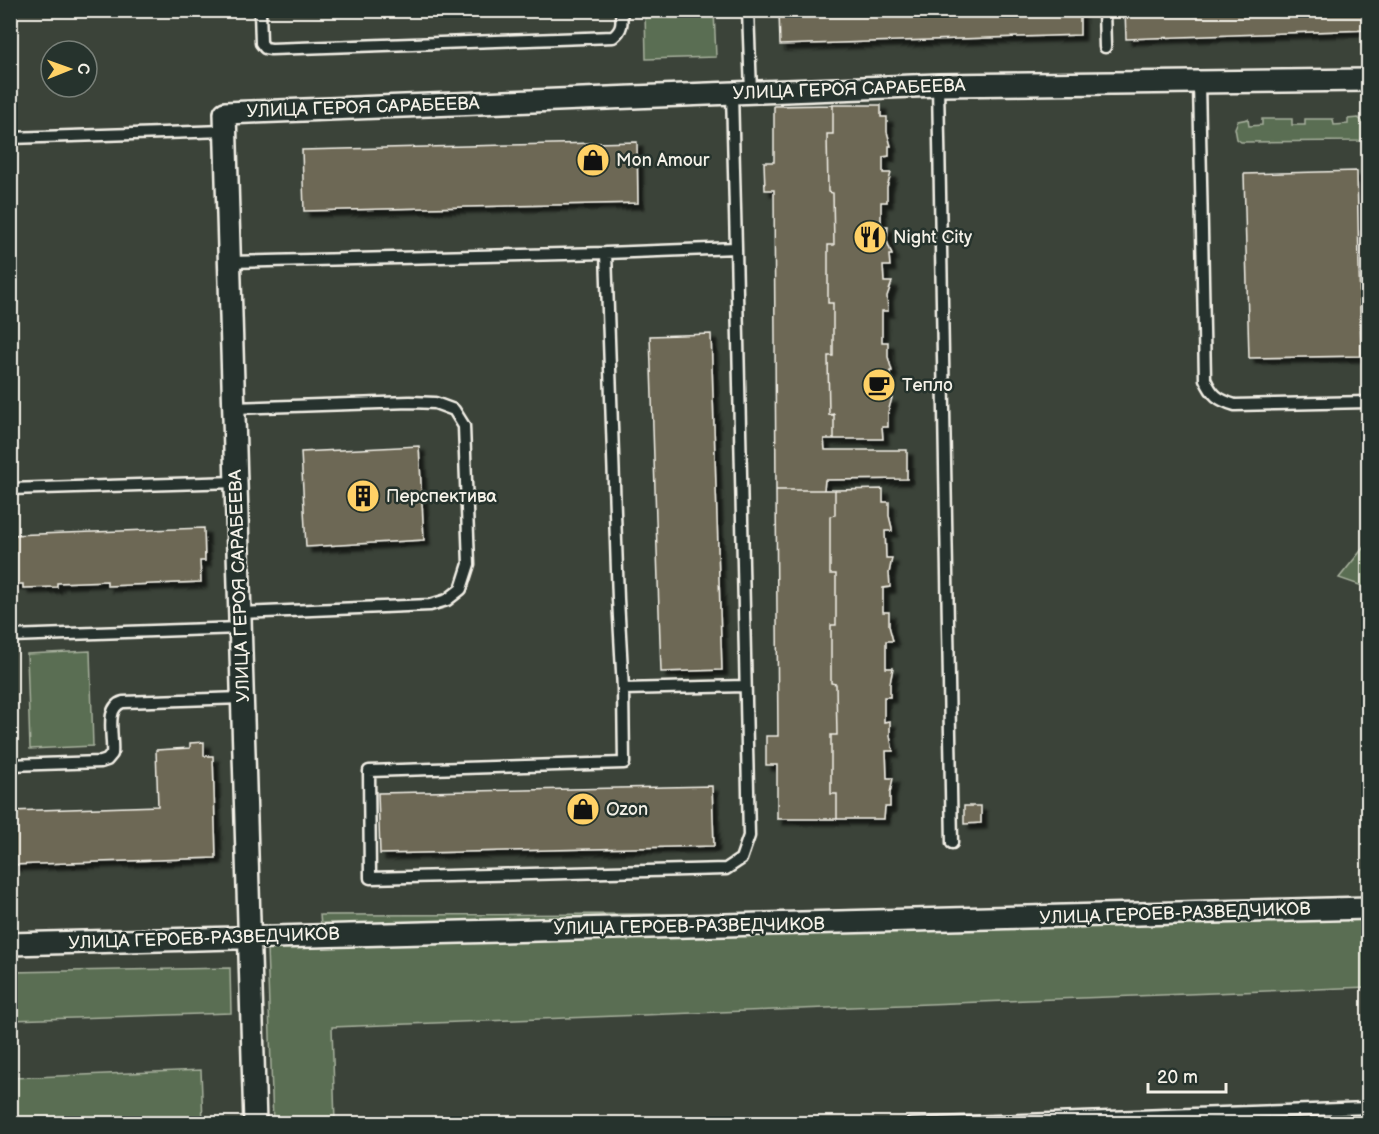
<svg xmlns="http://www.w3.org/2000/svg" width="1379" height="1134" font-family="'Balsamiq Sans',sans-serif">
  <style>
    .green { fill: #5a6e52; stroke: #a7b09d; stroke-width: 1.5 }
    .building { fill: #6d6855; stroke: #f4f1e8; stroke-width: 1.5; filter: url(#shadow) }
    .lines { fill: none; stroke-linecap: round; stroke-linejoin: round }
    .service-casing { stroke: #f4f1e8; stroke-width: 15 }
    .minor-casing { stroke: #f4f1e8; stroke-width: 26 }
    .service { stroke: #26332d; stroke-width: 10 }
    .minor { stroke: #26332d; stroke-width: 21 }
    .labels { text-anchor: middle; stroke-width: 5; stroke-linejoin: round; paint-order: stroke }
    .street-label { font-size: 18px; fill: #f4f1e8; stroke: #26332d }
    .poi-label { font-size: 18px; fill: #f4f1e8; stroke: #26332d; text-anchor: start }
  </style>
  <defs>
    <filter id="shadow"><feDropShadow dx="5.5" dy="5.5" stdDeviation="1.5" flood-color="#0009"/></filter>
  </defs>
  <rect width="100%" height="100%" fill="#3b4339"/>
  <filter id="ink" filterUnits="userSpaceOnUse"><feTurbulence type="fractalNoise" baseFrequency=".0167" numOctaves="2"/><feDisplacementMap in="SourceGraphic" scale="12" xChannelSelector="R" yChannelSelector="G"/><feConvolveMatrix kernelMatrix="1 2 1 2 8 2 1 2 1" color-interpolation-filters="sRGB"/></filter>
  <g filter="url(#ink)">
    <!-- green -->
    <path class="green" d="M 645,11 L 714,11 L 716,57 L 646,59 Z
      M 1358,118 C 1366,122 1365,135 1360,141 L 1241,142 L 1237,139 L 1235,128 L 1238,121 L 1248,119 L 1249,126 L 1262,125 L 1262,119 L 1292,119 L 1292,125 L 1305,125 L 1305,119 L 1333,119 L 1334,125 L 1348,124 L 1348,119 Z
      M 1368,542 L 1368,588 L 1339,578 Z
      M 90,651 L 93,746 L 30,749 L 27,654 Z
      M 1368,912 L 1368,987 L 332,1027 L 335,1123 L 273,1124 L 267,947 L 323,945 L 320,915 Z
      M 230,968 L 231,1013 L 11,1020 L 11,972 Z
      M 201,1070 L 203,1123 L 11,1123 L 11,1078 Z"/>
    <!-- building -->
    <path class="building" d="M 779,10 L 1080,10 L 1080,35 L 780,45 Z
      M 1125,10 L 1368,10 L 1368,30 L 1126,39 Z
      M 833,105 L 881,105 L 881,117 L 887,117 L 887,132 L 891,146 L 889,146 L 889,156 L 883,157 L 883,173 L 891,173 L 887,187 L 887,202 L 881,202 L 881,226 L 888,226 L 887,241 L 892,255 L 889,255 L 890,266 L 883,266 L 884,282 L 892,282 L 887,296 L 888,311 L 882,311 L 882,342 L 888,342 L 888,357 L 892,371 L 890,371 L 890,382 L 884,382 L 884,398 L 892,398 L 888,412 L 888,427 L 882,427 L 883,439 L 834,439 L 834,414 L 829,415 L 828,356 L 833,356 L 833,303 L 828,303 L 828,245 L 834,245 L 833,193 L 828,192 L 827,134 L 833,134 Z
      M 833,105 L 833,134 L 827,134 L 828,192 L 833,193 L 834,245 L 828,245 L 828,303 L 833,303 L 833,356 L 828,356 L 829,415 L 834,415 L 834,439 L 824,439 L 825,450 L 907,450 L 907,479 L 825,480 L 824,490 L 776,490 L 774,190 L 765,190 L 764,162 L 774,162 L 774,106 Z
      M 637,142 L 638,203 L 304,211 L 302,150 Z
      M 1357,171 L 1361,356 L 1249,358 L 1244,174 Z
      M 711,334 L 722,670 L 661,672 L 650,336 Z
      M 419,446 L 424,540 L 306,547 L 301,452 Z
      M 883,489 L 883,502 L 889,502 L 889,516 L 892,528 L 892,531 L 885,531 L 886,558 L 892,558 L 889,573 L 890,587 L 883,588 L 883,612 L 889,612 L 889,626 L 893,641 L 886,641 L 886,668 L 893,668 L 890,683 L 890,697 L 884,697 L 884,722 L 890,721 L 890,736 L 893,751 L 886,751 L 887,778 L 893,778 L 890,793 L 890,807 L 885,807 L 884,819 L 837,819 L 837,794 L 831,794 L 831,735 L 837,735 L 836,684 L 831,683 L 831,625 L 836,625 L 836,574 L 830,574 L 830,516 L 835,515 L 835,490 Z
      M 776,490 L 835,490 L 835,515 L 830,516 L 830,574 L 836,574 L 836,625 L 831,625 L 831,683 L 836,684 L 837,735 L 831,735 L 831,794 L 837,794 L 837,819 L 777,819 L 777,765 L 766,765 L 766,736 L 778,736 Z
      M 204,528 L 205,561 L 200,561 L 201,582 L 107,586 L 107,581 L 57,583 L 57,587 L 23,588 L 23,584 L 10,584 L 10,535 Z
      M 204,742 L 204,756 L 213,756 L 216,858 L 10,865 L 10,811 L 158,806 L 156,750 L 190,748 L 190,743 Z
      M 712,786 L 714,846 L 380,854 L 378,793 Z
      M 964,806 L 981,806 L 981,823 L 964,824 Z"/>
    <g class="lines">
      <defs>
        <path id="service" d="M 260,10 L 261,43 L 265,48 L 271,49 L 613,37 C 623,29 622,23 621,10
          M 748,10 L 751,92
          M 1104,10 L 1105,47
          M 1199,82 L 1205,379 C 1212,395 1218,400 1235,405 L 1368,402
          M 938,85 L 952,843
          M 732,93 L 736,248 L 606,253 L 618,599 L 623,689 L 624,763 L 369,771 L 370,878 L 726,869 L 741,859 L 749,836 L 736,248
          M 10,138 L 225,131
          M 229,262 L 606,253
          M 234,408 L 410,402 L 435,403 L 454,410 L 464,426 L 469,564 L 461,589 L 447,600 L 430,605 L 240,613
          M 10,489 L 236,482
          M 10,636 L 240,628
          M 623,689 L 745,686
          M 10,765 L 101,762 L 107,760 L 112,754 C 114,738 104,707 123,702 L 242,698
          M 910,1124 L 1368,1108"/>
        <path id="minor" d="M 10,944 L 1368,908
          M 255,1124 L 225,113 L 938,85 L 1368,80"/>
      </defs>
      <!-- service casing -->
      <use href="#service" class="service-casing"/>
      <!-- minor casing -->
      <use href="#minor" class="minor-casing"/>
      <!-- service -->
      <use href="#service" class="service"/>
      <!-- minor -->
      <use href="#minor" class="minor"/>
    </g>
  </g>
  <!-- icons -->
  <defs>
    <symbol id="shop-disc" viewBox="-11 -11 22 22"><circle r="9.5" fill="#ffd166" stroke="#26332d"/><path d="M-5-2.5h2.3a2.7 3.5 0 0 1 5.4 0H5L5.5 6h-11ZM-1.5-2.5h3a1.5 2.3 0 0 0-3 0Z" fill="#111"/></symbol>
    <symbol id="restaurant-disc" viewBox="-11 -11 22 22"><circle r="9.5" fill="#ffd166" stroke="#26332d"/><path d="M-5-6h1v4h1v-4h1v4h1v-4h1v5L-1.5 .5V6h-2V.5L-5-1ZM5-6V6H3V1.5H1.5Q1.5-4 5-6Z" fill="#111"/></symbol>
    <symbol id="cafe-disc" viewBox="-11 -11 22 22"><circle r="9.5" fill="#ffd166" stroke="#26332d"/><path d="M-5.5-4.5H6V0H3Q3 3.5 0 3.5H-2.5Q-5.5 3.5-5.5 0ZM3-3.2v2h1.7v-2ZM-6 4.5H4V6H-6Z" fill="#111"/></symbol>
    <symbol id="building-disc" viewBox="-11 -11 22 22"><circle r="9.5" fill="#ffd166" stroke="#26332d"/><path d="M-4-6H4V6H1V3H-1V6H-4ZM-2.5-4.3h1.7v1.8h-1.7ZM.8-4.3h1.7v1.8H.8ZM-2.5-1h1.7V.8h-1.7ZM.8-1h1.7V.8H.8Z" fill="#111"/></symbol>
  </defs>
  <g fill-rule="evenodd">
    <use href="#shop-disc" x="574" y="141" width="38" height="38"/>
    <use href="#restaurant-disc" x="851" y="218" width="38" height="38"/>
    <use href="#cafe-disc" x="860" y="366" width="38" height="38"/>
    <use href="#building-disc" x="344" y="477" width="38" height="38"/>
    <use href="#shop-disc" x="564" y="790" width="38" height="38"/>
  </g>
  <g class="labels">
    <!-- street labels -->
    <g class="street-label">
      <text transform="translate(849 89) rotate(-2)" y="6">УЛИЦА ГЕРОЯ САРАБЕЕВА</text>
      <text transform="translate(363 107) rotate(-2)" y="6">УЛИЦА ГЕРОЯ САРАБЕЕВА</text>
      <text transform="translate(239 586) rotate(-92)" y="6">УЛИЦА ГЕРОЯ САРАБЕЕВА</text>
      <text transform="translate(1175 913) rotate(-2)" y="6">УЛИЦА ГЕРОЕВ-РАЗВЕДЧИКОВ</text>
      <text transform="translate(689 926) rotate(-1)" y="6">УЛИЦА ГЕРОЕВ-РАЗВЕДЧИКОВ</text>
      <text transform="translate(204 938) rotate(-2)" y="6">УЛИЦА ГЕРОЕВ-РАЗВЕДЧИКОВ</text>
    </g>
    <!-- poi labels -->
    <g class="poi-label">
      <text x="616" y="166">Mon Amour</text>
      <text x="893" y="243">Night City</text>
      <text x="902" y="391">Тепло</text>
      <text x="386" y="502">Перспектива</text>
      <text x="606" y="815">Ozon</text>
    </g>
  </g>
  <!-- margin -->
  <rect width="1379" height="1134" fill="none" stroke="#26332d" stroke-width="36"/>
  <rect x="18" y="18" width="1343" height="1098" fill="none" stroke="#f4f1e8" stroke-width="2" filter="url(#ink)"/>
  <!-- north arrow -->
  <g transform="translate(69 69) rotate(89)"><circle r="28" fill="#26332d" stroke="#787f78" stroke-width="1.5"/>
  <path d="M0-4.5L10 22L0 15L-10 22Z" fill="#ffd166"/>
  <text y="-9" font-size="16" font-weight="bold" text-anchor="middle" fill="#f4f1e8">С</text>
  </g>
  <!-- scale -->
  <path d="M1148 1083v9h78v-9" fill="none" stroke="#f4f1e8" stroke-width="3"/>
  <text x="1157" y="1083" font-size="18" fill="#f4f1e8" stroke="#26332d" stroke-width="4.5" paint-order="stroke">20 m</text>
</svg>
